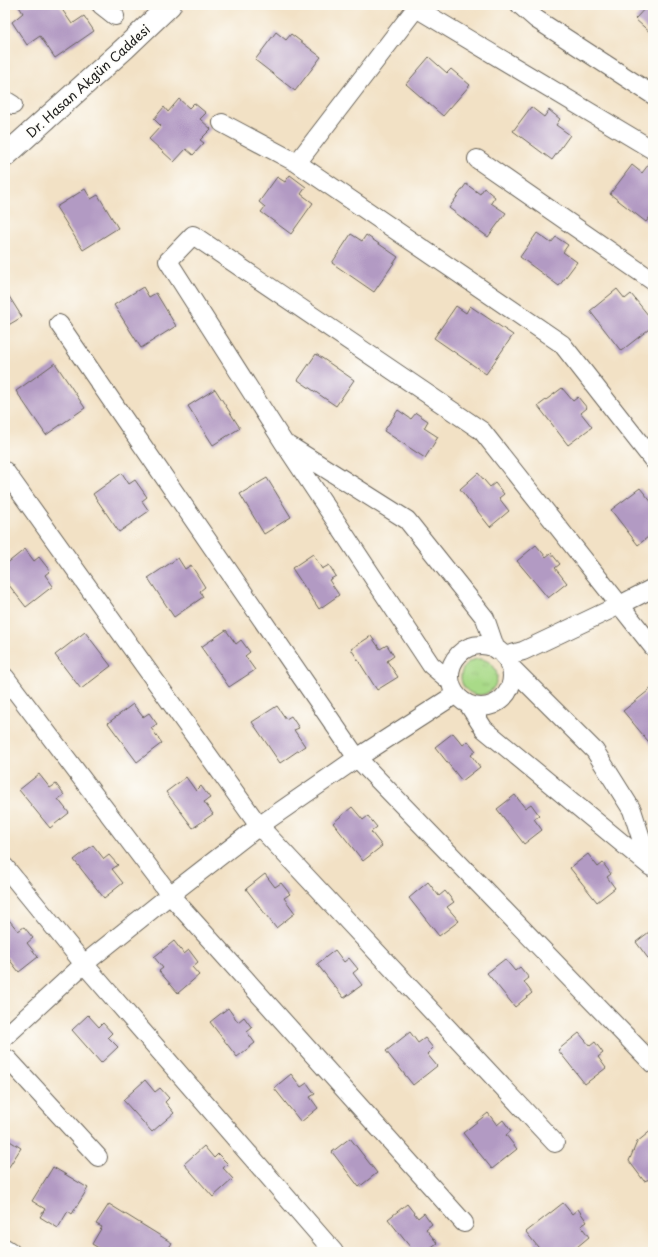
<svg xmlns="http://www.w3.org/2000/svg" width="658" height="1257" font-family="'Playpen Sans',sans-serif">
  <style>
    .grass { fill: url(#grass-tufts); stroke: #627b52 }
    .building { fill: #b29ac3 }
    .lines { fill: none; stroke-linecap: round; stroke-linejoin: round }
    .minor-casing { stroke: #676157; stroke-width: 20 }
    .tertiary-casing { stroke: #676157; stroke-width: 24 }
    .minor { stroke: #fff; stroke-width: 18 }
    .tertiary { stroke: #fff; stroke-width: 22 }
    .labels { text-anchor: middle; stroke-width: 3; stroke-linejoin: round; paint-order: stroke }
    .street-label { font-size: 13px; fill: #1c1c1c; stroke: #fdfcf7 }
  </style>
  <defs>
    <pattern id="grass-tufts" width="24" height="20" patternUnits="userSpaceOnUse"><rect width="24" height="20" fill="#a9da88"/><path d="M3 7l-1-3M5 7V3M7 7l1-3M15 17l-1-3M17 17v-4M19 17l1-3" fill="none" stroke="#91ba75"/></pattern>
  </defs>
  <rect width="100%" height="100%" fill="#fdfcf7"/>
  <filter id="ink" filterUnits="userSpaceOnUse"><feTurbulence type="fractalNoise" baseFrequency=".025" numOctaves="2"/><feDisplacementMap in="SourceGraphic" scale="8" xChannelSelector="R" yChannelSelector="G"/><feConvolveMatrix kernelMatrix="1 2 1 2 8 2 1 2 1" color-interpolation-filters="sRGB"/></filter>
  <filter id="wash" filterUnits="userSpaceOnUse"><feTurbulence type="fractalNoise" baseFrequency=".012" numOctaves="4" result="noise"/><feDisplacementMap in="SourceGraphic" scale="16" xChannelSelector="R" yChannelSelector="G"/><feGaussianBlur stdDeviation="0.9" result="paint"/><feColorMatrix in="noise" values="0 0 0 0 0 0 0 0 0 0 0 0 0 0 0 0 0 1.4 0 .05"/><feComposite in="paint" operator="in"/></filter>
  <g filter="url(#wash)">
    <rect width="100%" height="100%" fill="#f2e1c5"/>
    <!-- grass -->
    <path class="grass" d="M461 677a18 18 0 1 1 36 0a18 18 0 1 1-36 0Z"/>
    <g id="blocks">
      <!-- building -->
      <path class="building" d="M 18,5 L 59,5 L 72,24 L 84,16 L 94,31 L 55,58 L 40,36 L 27,45 L 12,22 L 23,13 Z
        M 648,5 L 653,5 L 653,35 L 635,19 Z
        M 276,32 L 286,40 L 291,34 L 321,57 L 295,91 L 255,60 Z
        M 429,57 L 447,73 L 451,69 L 470,85 L 443,116 L 406,84 Z
        M 179,99 L 189,108 L 194,103 L 206,113 L 200,119 L 211,129 L 200,140 L 204,143 L 193,155 L 186,149 L 174,162 L 149,139 L 161,126 L 154,119 L 164,107 L 168,112 Z
        M 531,107 L 544,117 L 549,110 L 560,119 L 556,125 L 570,135 L 552,160 L 513,131 Z
        M 652,160 L 653,213 L 646,222 L 610,194 L 632,165 L 642,173 Z
        M 290,175 L 306,187 L 301,194 L 313,203 L 291,234 L 261,212 L 265,207 L 259,202 L 277,177 L 285,182 Z
        M 466,184 L 480,194 L 484,188 L 495,197 L 491,203 L 506,213 L 488,237 L 449,208 Z
        M 85,189 L 91,199 L 98,195 L 118,228 L 83,250 L 56,207 Z
        M 537,233 L 551,243 L 556,237 L 568,245 L 563,252 L 577,262 L 559,286 L 520,257 Z
        M 351,234 L 362,241 L 366,235 L 398,257 L 374,292 L 332,263 Z
        M 143,287 L 149,297 L 156,293 L 176,326 L 141,348 L 114,305 Z
        M 617,289 L 625,299 L 631,294 L 653,321 L 653,326 L 621,351 L 590,311 Z
        M 5,290 L 22,317 L 5,327 Z
        M 456,306 L 466,313 L 470,306 L 513,335 L 486,374 L 434,338 Z
        M 316,354 L 354,380 L 336,406 L 298,380 Z
        M 55,363 L 85,408 L 46,435 L 16,391 Z
        M 562,388 L 573,401 L 578,397 L 587,408 L 581,413 L 592,427 L 568,445 L 538,406 Z
        M 215,389 L 240,428 L 213,445 L 188,406 Z
        M 398,410 L 411,419 L 416,413 L 428,421 L 424,428 L 438,437 L 425,458 L 384,431 Z
        M 122,473 L 129,484 L 135,480 L 147,497 L 142,501 L 149,511 L 119,532 L 93,494 Z
        M 478,473 L 490,487 L 495,483 L 504,494 L 499,498 L 509,511 L 490,527 L 460,489 Z
        M 267,478 L 291,517 L 264,534 L 240,494 Z
        M 640,488 L 653,504 L 653,533 L 638,545 L 611,510 Z
        M 536,545 L 546,557 L 551,553 L 560,564 L 555,568 L 567,583 L 548,598 L 517,561 Z
        M 25,549 L 34,561 L 39,557 L 50,571 L 45,575 L 53,586 L 26,607 L 5,580 L 5,565 Z
        M 313,554 L 322,569 L 329,565 L 336,576 L 329,580 L 339,595 L 319,609 L 292,568 Z
        M 178,558 L 185,569 L 191,565 L 205,587 L 200,591 L 203,597 L 174,617 L 148,578 Z
        M 226,630 L 236,644 L 241,640 L 250,652 L 245,656 L 255,670 L 229,687 L 201,647 Z
        M 85,632 L 111,666 L 81,689 L 55,655 Z
        M 371,636 L 380,649 L 387,645 L 394,656 L 387,661 L 398,677 L 377,690 L 351,649 Z
        M 653,687 L 653,747 L 623,711 Z
        M 133,704 L 143,717 L 149,713 L 157,724 L 151,728 L 162,743 L 137,762 L 108,723 Z
        M 277,706 L 286,719 L 291,716 L 299,728 L 294,730 L 305,746 L 280,763 L 252,722 Z
        M 453,733 L 463,745 L 468,741 L 476,751 L 471,755 L 480,767 L 462,781 L 435,747 Z
        M 39,774 L 50,788 L 56,784 L 64,795 L 58,799 L 69,813 L 50,828 L 19,790 Z
        M 186,777 L 196,791 L 201,786 L 210,798 L 204,802 L 213,814 L 193,828 L 166,792 Z
        M 515,795 L 525,808 L 531,804 L 539,815 L 534,819 L 542,830 L 524,844 L 497,809 Z
        M 352,807 L 363,820 L 368,816 L 377,827 L 371,832 L 382,846 L 363,861 L 333,823 Z
        M 93,845 L 104,859 L 109,855 L 118,865 L 112,869 L 123,883 L 104,898 L 74,860 Z
        M 588,854 L 598,867 L 603,863 L 611,874 L 607,877 L 615,888 L 597,902 L 570,868 Z
        M 265,874 L 275,887 L 281,883 L 290,894 L 284,898 L 295,913 L 276,928 L 246,889 Z
        M 428,882 L 439,896 L 445,891 L 454,902 L 447,907 L 459,921 L 439,936 L 409,898 Z
        M 5,915 L 18,931 L 24,927 L 33,938 L 27,943 L 38,957 L 19,972 L 5,954 Z
        M 653,929 L 653,965 L 636,942 Z
        M 174,941 L 184,954 L 189,950 L 198,962 L 192,967 L 199,975 L 178,993 L 159,971 L 163,968 L 154,957 Z
        M 335,950 L 344,962 L 349,958 L 358,969 L 353,973 L 362,985 L 344,998 L 317,964 Z
        M 505,959 L 515,971 L 520,967 L 529,978 L 524,982 L 532,993 L 515,1007 L 487,973 Z
        M 228,1008 L 238,1022 L 244,1017 L 252,1028 L 247,1032 L 255,1043 L 237,1057 L 210,1022 Z
        M 88,1015 L 99,1027 L 103,1023 L 112,1033 L 108,1037 L 118,1047 L 101,1063 L 72,1030 Z
        M 410,1032 L 418,1043 L 425,1038 L 433,1048 L 427,1054 L 437,1066 L 413,1085 L 386,1051 Z
        M 579,1033 L 590,1046 L 595,1042 L 603,1053 L 598,1057 L 606,1068 L 585,1084 L 558,1050 Z
        M 291,1074 L 301,1087 L 307,1083 L 315,1094 L 310,1097 L 318,1108 L 301,1122 L 274,1088 Z
        M 145,1080 L 155,1092 L 160,1088 L 169,1098 L 165,1102 L 174,1113 L 152,1132 L 123,1100 Z
        M 488,1113 L 497,1125 L 503,1120 L 511,1131 L 506,1135 L 517,1149 L 492,1169 L 463,1133 Z
        M 653,1129 L 653,1178 L 644,1181 L 629,1161 L 637,1142 Z
        M 5,1138 L 21,1148 L 5,1173 Z
        M 350,1138 L 377,1173 L 359,1187 L 332,1152 Z
        M 204,1146 L 214,1158 L 218,1154 L 228,1164 L 223,1168 L 233,1179 L 213,1197 L 184,1164 Z
        M 53,1167 L 88,1188 L 72,1214 L 68,1211 L 58,1228 L 40,1217 L 45,1209 L 32,1201 Z
        M 563,1203 L 572,1214 L 578,1209 L 587,1222 L 581,1226 L 589,1237 L 571,1252 L 542,1252 L 526,1232 Z
        M 109,1204 L 172,1243 L 166,1252 L 105,1252 L 92,1244 L 102,1227 L 96,1224 Z
        M 407,1204 L 418,1218 L 424,1213 L 432,1224 L 426,1229 L 437,1243 L 425,1252 L 414,1252 L 388,1219 Z"/>
    </g>
  </g>
  <g filter="url(#ink)">
    <use href="#blocks" fill-opacity="0" stroke="#676157" stroke-width="1"/>
    <g class="lines">
      <defs>
        <path id="minor" d="M 101,5 L 115,16
          M 520,5 L 536,19 L 653,95
          M 5,100 L 13,105
          M 222,123 L 297,163
          M 653,150 L 416,8 L 297,163 L 562,344 L 653,460
          M 477,159 L 653,281
          M 59,324 L 357,758 L 653,1064
          M 290,446 L 407,520 L 485,618 L 496,650
          M 5,471 L 259,826 L 555,1143
          M450 676a31 31 0 1 1 62 0a31 31 0 1 1-62 0Z
          M 504,656 L 523,651 L 620,605 L 653,588
          M 509,665 L 595,751 L 632,810 L 650,866
          M 5,677 L 170,895 L 464,1223
          M 450,681 L 431,665 L 284,443 L 168,261 L 193,235 L 482,431 L 653,647
          M 468,704 L 484,729 L 651,867
          M 5,867 L 84,964 L 334,1252
          M 6,1036 L 84,964 L 170,895 L 259,826 L 357,758 L 456,694
          M 8,1059 L 98,1157
          M 5,1248 L 11,1252"/>
        <path id="tertiary" d="M 5,156 L 125,48 L 170,5"/>
      </defs>
      <!-- minor casing -->
      <use href="#minor" class="minor-casing"/>
      <!-- tertiary casing -->
      <use href="#tertiary" class="tertiary-casing"/>
      <!-- minor -->
      <use href="#minor" class="minor"/>
      <!-- tertiary -->
      <use href="#tertiary" class="tertiary"/>
    </g>
  </g>
  <g class="labels">
    <!-- street labels -->
    <g class="street-label">
      <text transform="translate(88 81) rotate(-42)" y="5">Dr. Hasan Akgün Caddesi</text>
    </g>
  </g>
  <!-- margin -->
  <rect width="658" height="1257" fill="none" stroke="#fdfcf7" stroke-width="20"/>
</svg>
